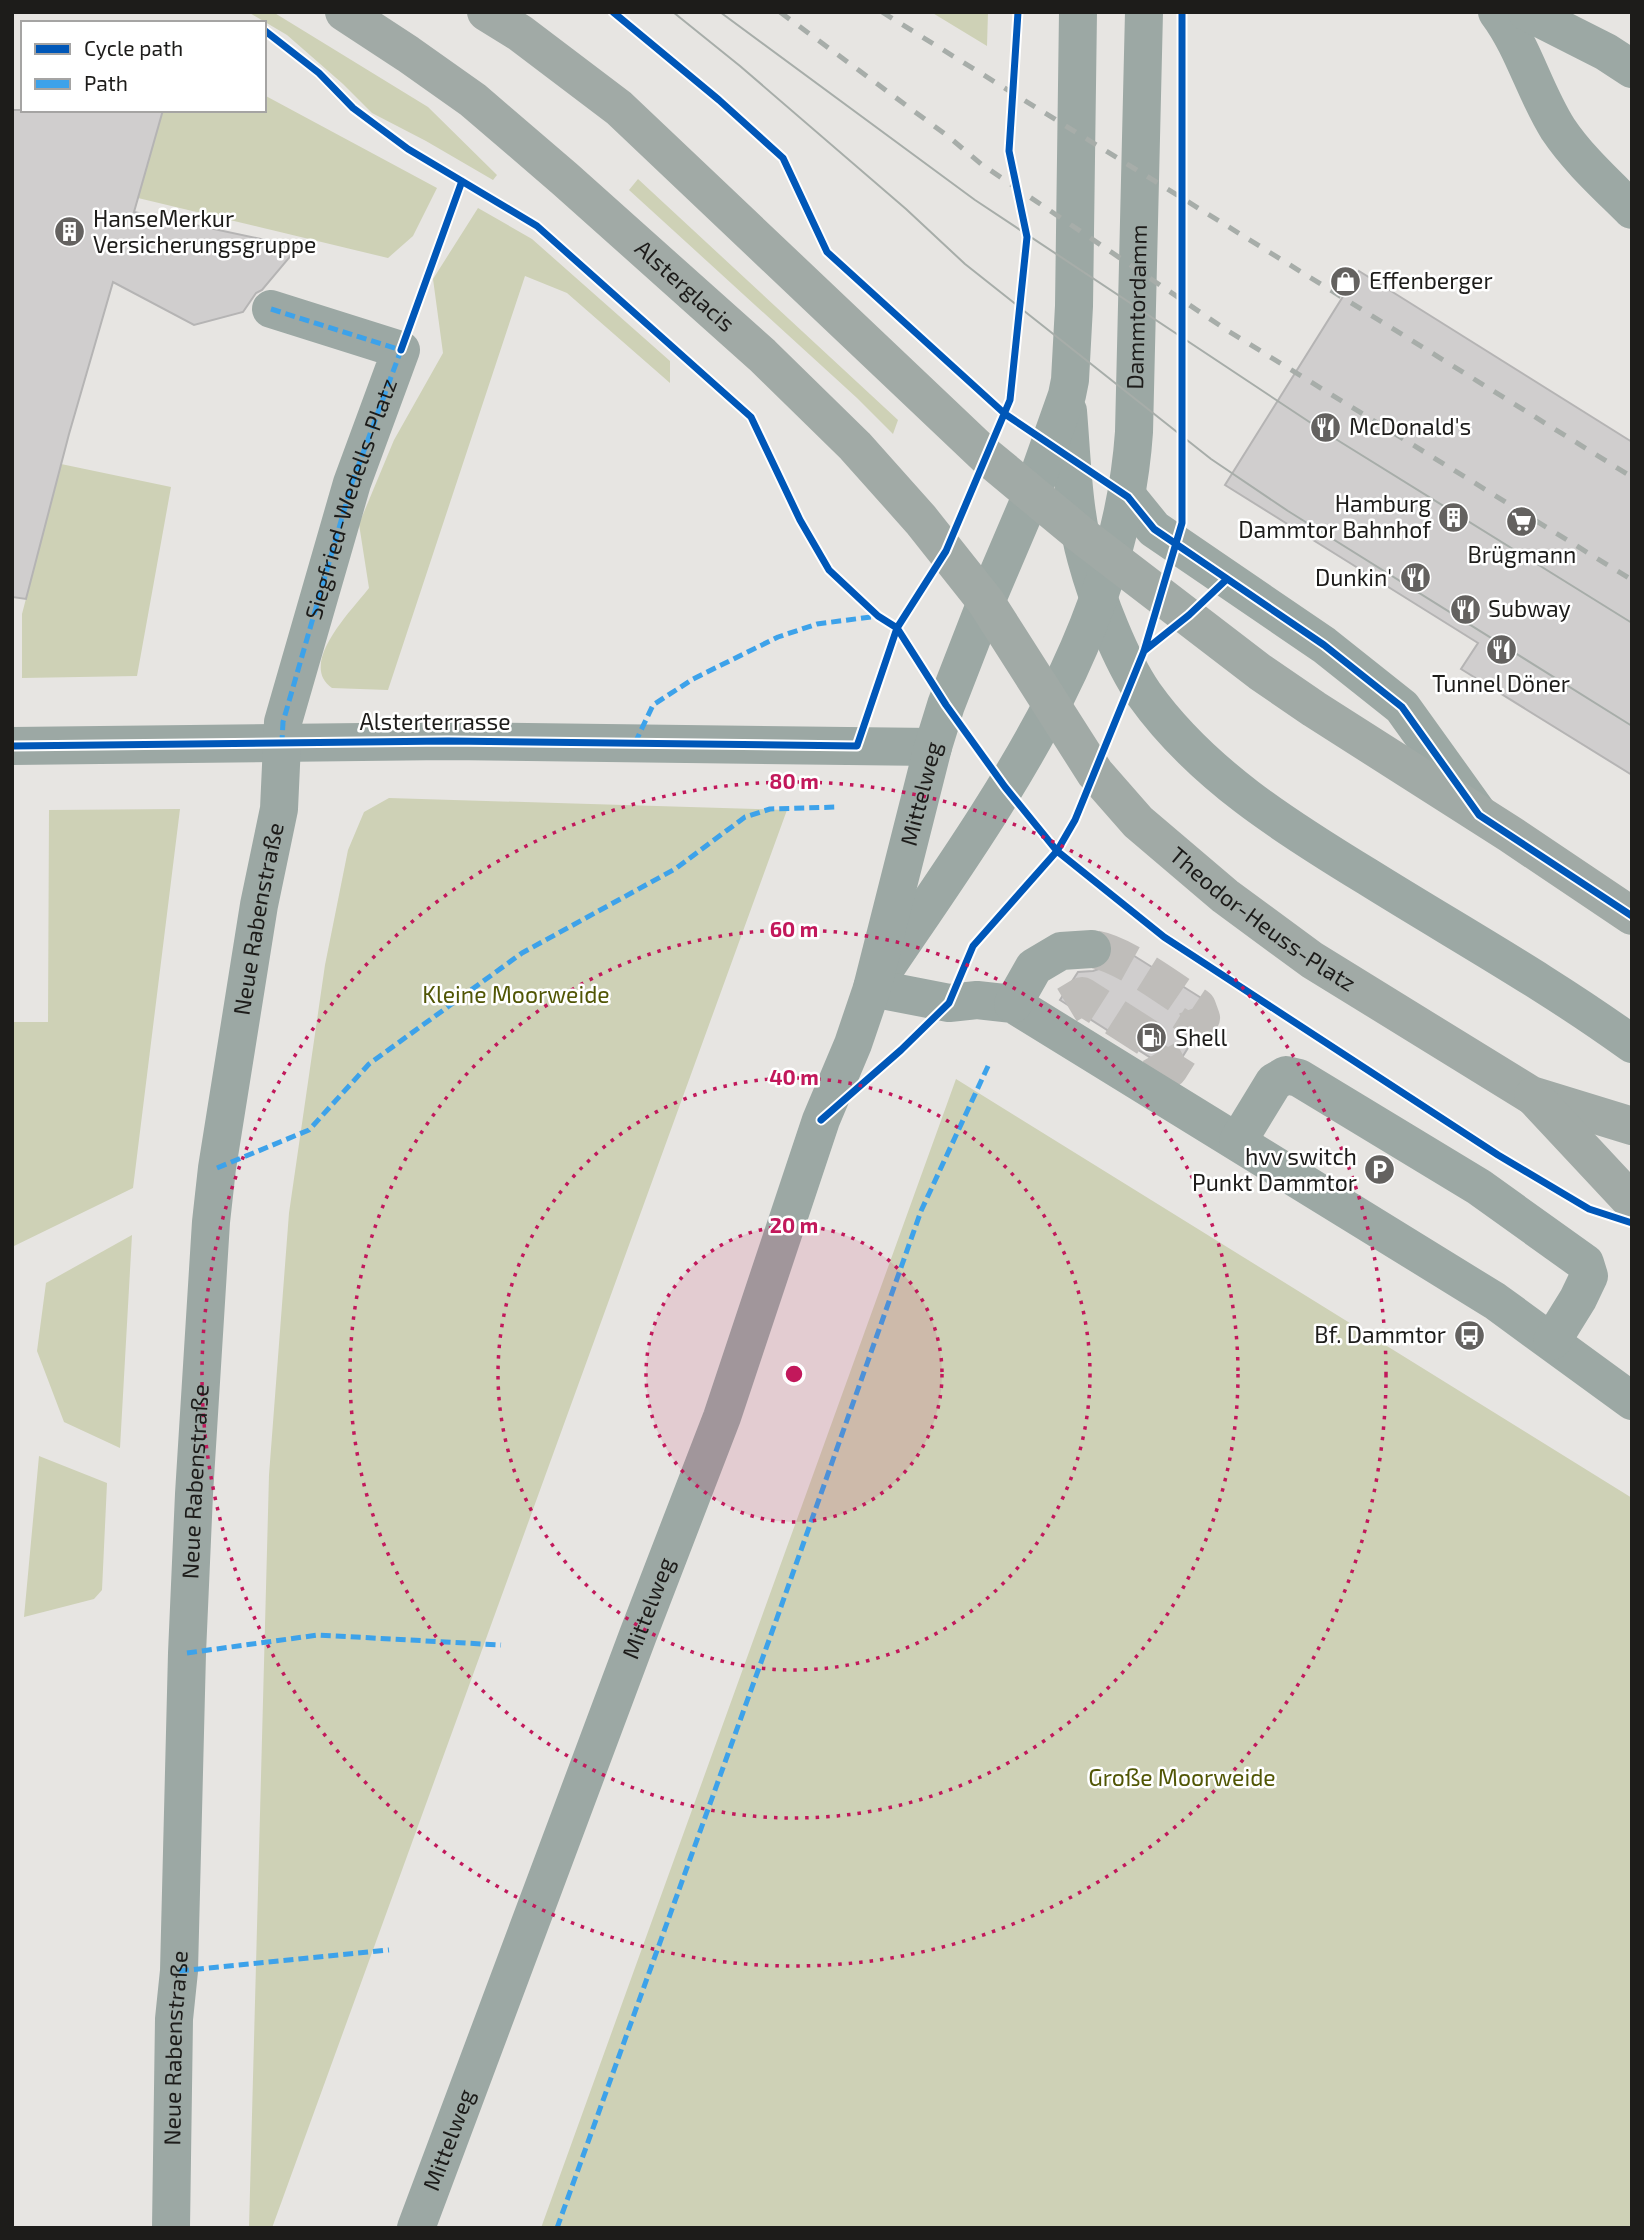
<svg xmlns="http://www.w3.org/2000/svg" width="1644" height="2240" font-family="'Exo 2',sans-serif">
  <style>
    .green { fill: #ced1b6 }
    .building { fill: #d0cece; stroke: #b5b4b4; stroke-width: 2 }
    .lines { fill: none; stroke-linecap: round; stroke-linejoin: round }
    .minor-tunnel { stroke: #bfbdba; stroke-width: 38; stroke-dasharray: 38 19; stroke-linecap: butt }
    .minor { stroke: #9ca8a4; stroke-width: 38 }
    .major { stroke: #a1aaa6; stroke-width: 38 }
    .tram { stroke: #a7ada9; stroke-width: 2 }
    .rail { stroke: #a7ada9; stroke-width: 5; stroke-dasharray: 12 12; stroke-linecap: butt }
    .quiet { stroke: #3da2ea; stroke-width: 5; stroke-dasharray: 10 5; stroke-linecap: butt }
    .cycleway-casing { stroke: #fff; stroke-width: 11 }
    .cycleway { stroke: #0057b8; stroke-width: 7 }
    .ring { fill: none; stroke: #c2185b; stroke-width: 3.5; stroke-dasharray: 3.5 7 }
    .labels { text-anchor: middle; stroke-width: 5; stroke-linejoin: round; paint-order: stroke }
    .poi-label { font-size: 23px; fill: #1d1c1a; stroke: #fff; text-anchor: start }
    .street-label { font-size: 23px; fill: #1d1c1a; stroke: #fff }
    .park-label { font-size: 23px; fill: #515605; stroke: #fff }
    .centre { fill: #c2185b; stroke: #fff; stroke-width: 3.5 }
    .ring-label { font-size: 21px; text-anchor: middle; font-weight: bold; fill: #c2185b; stroke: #fff; stroke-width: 5; stroke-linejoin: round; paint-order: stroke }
  </style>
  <rect width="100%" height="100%" fill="#e7e5e2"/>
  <!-- green -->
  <path class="green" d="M 248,12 L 273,12 L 428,107 L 497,175 L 493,180 L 426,141 L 372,113 L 343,84 L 287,35 Z
    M 931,12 L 988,12 L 987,46 Z
    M 264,95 L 437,188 L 413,236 L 388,258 L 138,198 L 163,110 L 264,110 Z
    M 638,179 L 898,420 L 893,434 L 857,398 L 629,190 Z
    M 478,208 L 532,239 L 670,361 L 670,383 L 567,293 L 525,276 L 388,690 L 332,688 C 297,664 353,609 369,588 L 359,524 L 394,440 L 443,353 L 433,279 Z
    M 61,464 L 171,487 L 137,676 L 22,678 L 22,614 Z
    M 389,798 L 787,810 L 272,2228 L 249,2228 L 269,1475 L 289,1213 L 325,965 L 348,850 L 364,812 Z
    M 180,809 L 133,1188 L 12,1247 L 12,1022 L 48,1022 L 49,810 Z
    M 956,1079 L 1632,1498 L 1632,2228 L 541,2228 Z
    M 132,1235 L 120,1448 L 64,1422 L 37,1351 L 46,1283 Z
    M 39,1456 L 107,1483 L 102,1590 L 94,1599 L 24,1617 Z"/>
  <!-- building -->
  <path class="building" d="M 12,110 L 163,110 L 134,212 L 298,247 L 262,290 L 256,293 L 243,312 L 194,325 L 113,282 L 69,434 L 26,599 L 12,597 Z
    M 1359,271 L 1632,442 L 1632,775 L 1461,669 L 1478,643 L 1225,485 Z
    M 1112,942 L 1214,1006 L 1173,1072 L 1060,1000 L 1078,972 L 1093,971 L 1105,967 L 1112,958 L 1114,948 Z"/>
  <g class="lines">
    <!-- minor-tunnel -->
    <path class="minor-tunnel" d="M 1067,1005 L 1082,996 L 1154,1042 L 1169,1069 L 1201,1018 L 1197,1007 C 1171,990 1121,952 1092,949"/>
    <!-- minor -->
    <g class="minor">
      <path d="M 1497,12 C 1524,48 1534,91 1558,129 C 1578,159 1606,184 1632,210"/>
      <path d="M 1527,12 L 1606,52 L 1632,69"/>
      <path d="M 1068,411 C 1072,459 1073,511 1086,558 C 1097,599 1120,659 1144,694 C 1201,774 1286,827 1368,877 C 1456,932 1548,983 1632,1044"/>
      <path d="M 1128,497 L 1154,529 L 1324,645 L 1402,707 L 1478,813"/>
      <path d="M 12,746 L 448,741 L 933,747"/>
      <path id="s1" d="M 887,966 C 998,802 1120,637 1134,432 L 1144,12"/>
      <path d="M 872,988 L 949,1003 L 977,1000 L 1013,1004 L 1495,1301 L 1632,1401"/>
      <path d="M 1013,1004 L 1034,967 L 1061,951 L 1092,949"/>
      <path d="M 1238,1141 L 1274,1082 L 1286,1075 L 1299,1078 L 1479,1187 L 1585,1263 L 1589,1276 L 1578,1299 L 1552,1341"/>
      <path id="s2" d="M 171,2228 L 174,2019 L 179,1971 L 187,1653 L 194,1494 L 211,1222 L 217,1168 L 259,905 L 279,809 L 283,722 L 352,483 L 401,350 L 271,309"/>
      <path id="s3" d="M 416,2228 L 638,1635 L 722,1417 L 821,1120 L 853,1044 L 872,988 L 933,747 L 946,705 L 986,602 L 1032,494 L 1067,395 L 1070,380 L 1074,306 L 1078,12"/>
    </g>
    <!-- major -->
    <g class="major">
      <path id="s4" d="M 344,12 L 408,54 L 473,100 L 565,179 L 762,355 L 855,446 L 921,520 L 986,602 L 1095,773 L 1138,822 L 1225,896 L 1312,960 L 1531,1095 L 1632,1126"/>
      <path d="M 486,12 L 520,33 L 619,108 L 986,456 L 1080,534 L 1260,672 L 1314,709 L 1510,834 L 1632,916"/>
      <path d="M 1533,1096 L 1632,1202"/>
    </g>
    <!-- tram -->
    <path class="tram" d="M 673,12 L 740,66 L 906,209 L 965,264 L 1211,459 L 1288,511 L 1632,726
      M 720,12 L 975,200 L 1326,433 L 1632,623"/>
    <!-- rail -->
    <path class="rail" d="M 780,12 L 949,137 L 981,164 L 1225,329 L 1632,580
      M 882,12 L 1632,477"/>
    <!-- quiet -->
    <path class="quiet" d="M 271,309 L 401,350 L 352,483 L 283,722 L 282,741
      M 635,743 L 653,705 L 693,679 L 778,637 L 817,624 L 878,616
      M 217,1168 L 309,1130 L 369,1064 L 522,953 L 675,869 L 745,817 L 770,809 L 837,807
      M 187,1653 L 318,1635 L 501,1645
      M 179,1971 L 389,1950
      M 557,2228 L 777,1618 L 921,1211 L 989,1064"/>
    <defs>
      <path id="cycleway" d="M 613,12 L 719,100 L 783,158 L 827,252 L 1005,414 L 1128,497 L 1154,529 L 1324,645 L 1402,707 L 1479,815 L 1632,916
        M 264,30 L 319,73 L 353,108 L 408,149 L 537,226 L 751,417 L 800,520 L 829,570 L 878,616 L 897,628 L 946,705 L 1005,787 L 1057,851 L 1164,937 L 1498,1155 L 1589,1209 L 1632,1223
        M 401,350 L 462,181
        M 1144,651 L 1189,615 L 1227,579
        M 12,746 L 448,741 L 857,746 L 897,628 L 946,551 L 1010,400 L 1027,237 L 1009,151 L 1018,12
        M 821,1120 L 901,1050 L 949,1003 L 973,946 L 1057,851 L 1075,820 L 1144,651 L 1182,523 L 1182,12"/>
    </defs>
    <!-- cycleway casing -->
    <use href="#cycleway" class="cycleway-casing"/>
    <!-- cycleway -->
    <use href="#cycleway" class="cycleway"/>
  </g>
  <!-- distance rings -->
  <circle cx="794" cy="1374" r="148" fill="#c2185b" fill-opacity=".12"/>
  <g class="ring">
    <circle cx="794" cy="1374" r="148"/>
    <circle cx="794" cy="1374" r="296"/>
    <circle cx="794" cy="1374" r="444"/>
    <circle cx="794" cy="1374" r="592"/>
  </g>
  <!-- icons -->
  <defs>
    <symbol id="building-disc" viewBox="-11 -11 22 22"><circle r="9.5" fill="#646260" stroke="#fff"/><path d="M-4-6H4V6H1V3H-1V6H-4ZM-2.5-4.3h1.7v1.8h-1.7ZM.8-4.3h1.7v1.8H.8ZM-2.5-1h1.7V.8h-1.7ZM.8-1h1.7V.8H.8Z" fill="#fff"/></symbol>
    <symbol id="shop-disc" viewBox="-11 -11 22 22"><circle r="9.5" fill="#646260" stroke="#fff"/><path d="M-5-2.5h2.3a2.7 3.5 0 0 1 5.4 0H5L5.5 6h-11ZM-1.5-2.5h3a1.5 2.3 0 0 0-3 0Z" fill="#fff"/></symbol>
    <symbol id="restaurant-disc" viewBox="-11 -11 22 22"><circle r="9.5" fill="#646260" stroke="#fff"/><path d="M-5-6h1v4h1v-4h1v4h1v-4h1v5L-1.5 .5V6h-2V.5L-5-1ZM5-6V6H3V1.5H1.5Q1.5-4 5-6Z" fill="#fff"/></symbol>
    <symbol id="supermarket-disc" viewBox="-11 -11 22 22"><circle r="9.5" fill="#646260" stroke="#fff"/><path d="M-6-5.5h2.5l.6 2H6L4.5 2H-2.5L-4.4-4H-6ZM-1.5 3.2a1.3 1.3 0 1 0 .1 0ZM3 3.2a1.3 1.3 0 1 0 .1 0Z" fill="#fff"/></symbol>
    <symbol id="fuel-disc" viewBox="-11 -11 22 22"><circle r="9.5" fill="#646260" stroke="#fff"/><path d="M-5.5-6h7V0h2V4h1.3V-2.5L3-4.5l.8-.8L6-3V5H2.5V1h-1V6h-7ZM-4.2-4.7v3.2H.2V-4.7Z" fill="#fff"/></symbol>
    <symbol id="parking-disc" viewBox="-11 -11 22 22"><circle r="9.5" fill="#646260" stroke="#fff"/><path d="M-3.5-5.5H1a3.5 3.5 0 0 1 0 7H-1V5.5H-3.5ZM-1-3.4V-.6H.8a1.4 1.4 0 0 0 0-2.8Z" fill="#fff"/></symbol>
    <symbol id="bus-disc" viewBox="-11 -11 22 22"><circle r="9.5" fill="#646260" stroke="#fff"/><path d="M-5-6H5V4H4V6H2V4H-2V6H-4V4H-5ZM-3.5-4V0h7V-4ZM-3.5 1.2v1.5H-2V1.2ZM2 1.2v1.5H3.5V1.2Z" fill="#fff"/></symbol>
  </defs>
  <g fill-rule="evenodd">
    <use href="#building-disc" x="52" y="214" width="35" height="35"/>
    <use href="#shop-disc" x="1328" y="264" width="35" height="35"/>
    <use href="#restaurant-disc" x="1308" y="410" width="35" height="35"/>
    <use href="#building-disc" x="1436" y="500" width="35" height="35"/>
    <use href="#supermarket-disc" x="1504" y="504" width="35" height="35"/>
    <use href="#restaurant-disc" x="1398" y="560" width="35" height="35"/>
    <use href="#restaurant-disc" x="1448" y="592" width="35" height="35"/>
    <use href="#restaurant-disc" x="1484" y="632" width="35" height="35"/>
    <use href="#fuel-disc" x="1134" y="1020" width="35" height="35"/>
    <use href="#parking-disc" x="1362" y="1152" width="35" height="35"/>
    <use href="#bus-disc" x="1452" y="1318" width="35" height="35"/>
  </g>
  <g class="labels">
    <!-- poi labels -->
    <g class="poi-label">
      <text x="93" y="227">HanseMerkur<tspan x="93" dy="26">Versicherungsgruppe</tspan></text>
      <text x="1369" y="289">Effenberger</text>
      <text x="1349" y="435">McDonald's</text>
      <text x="1431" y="512" text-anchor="end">Hamburg<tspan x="1431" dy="26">Dammtor Bahnhof</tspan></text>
      <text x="1522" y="563" text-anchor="middle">Brügmann</text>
      <text x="1392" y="586" text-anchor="end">Dunkin'</text>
      <text x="1488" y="617">Subway</text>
      <text x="1501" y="692" text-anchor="middle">Tunnel Döner</text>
      <text x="1175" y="1046">Shell</text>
      <text x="1357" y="1165" text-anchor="end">hvv switch<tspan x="1357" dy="26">Punkt Dammtor</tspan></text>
      <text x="1446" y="1343" text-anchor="end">Bf. Dammtor</text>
    </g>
    <!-- street labels -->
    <g class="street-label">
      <text dy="8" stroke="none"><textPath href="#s4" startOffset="438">Alsterglacis</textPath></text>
      <text dy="8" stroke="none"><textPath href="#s1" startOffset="721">Dammtordamm</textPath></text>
      <text dy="8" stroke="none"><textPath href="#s2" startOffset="1746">Siegfried-Wedells-Platz</textPath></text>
      <text x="435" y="730">Alsterterrasse</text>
      <text dy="8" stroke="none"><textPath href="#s3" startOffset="1522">Mittelweg</textPath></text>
      <text dy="8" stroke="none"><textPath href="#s4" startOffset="1302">Theodor-Heuss-Platz</textPath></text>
      <text dy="8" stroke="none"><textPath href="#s2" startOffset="1314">Neue Rabenstraße</textPath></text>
      <text dy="8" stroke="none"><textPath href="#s2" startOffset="747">Neue Rabenstraße</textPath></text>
      <text dy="8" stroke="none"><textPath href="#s3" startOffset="662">Mittelweg</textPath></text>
      <text dy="8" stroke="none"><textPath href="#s2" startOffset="180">Neue Rabenstraße</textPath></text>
      <text dy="8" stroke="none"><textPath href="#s3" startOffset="94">Mittelweg</textPath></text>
    </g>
    <!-- park labels -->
    <g class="park-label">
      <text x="516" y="1003">Kleine Moorweide</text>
      <text x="1182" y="1786">Große Moorweide</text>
    </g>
  </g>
  <circle cx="794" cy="1374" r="10" class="centre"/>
  <g class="ring-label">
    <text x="794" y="789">80 m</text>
    <text x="794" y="937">60 m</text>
    <text x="794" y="1085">40 m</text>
    <text x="794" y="1233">20 m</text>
  </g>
  <!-- border -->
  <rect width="1644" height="2240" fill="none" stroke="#1d1c1a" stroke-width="28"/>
  <!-- legend -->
  <rect x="21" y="21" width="245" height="91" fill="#ffffff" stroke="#a5a4a3" stroke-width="2"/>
  <rect x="35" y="44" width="35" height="10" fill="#0057b8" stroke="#a5a4a3" stroke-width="2"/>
  <text x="84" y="56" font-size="21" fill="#1d1c1a">Cycle path</text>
  <rect x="35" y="79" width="35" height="10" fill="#3da2ea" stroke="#a5a4a3" stroke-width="2"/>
  <text x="84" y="91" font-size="21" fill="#1d1c1a">Path</text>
</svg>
